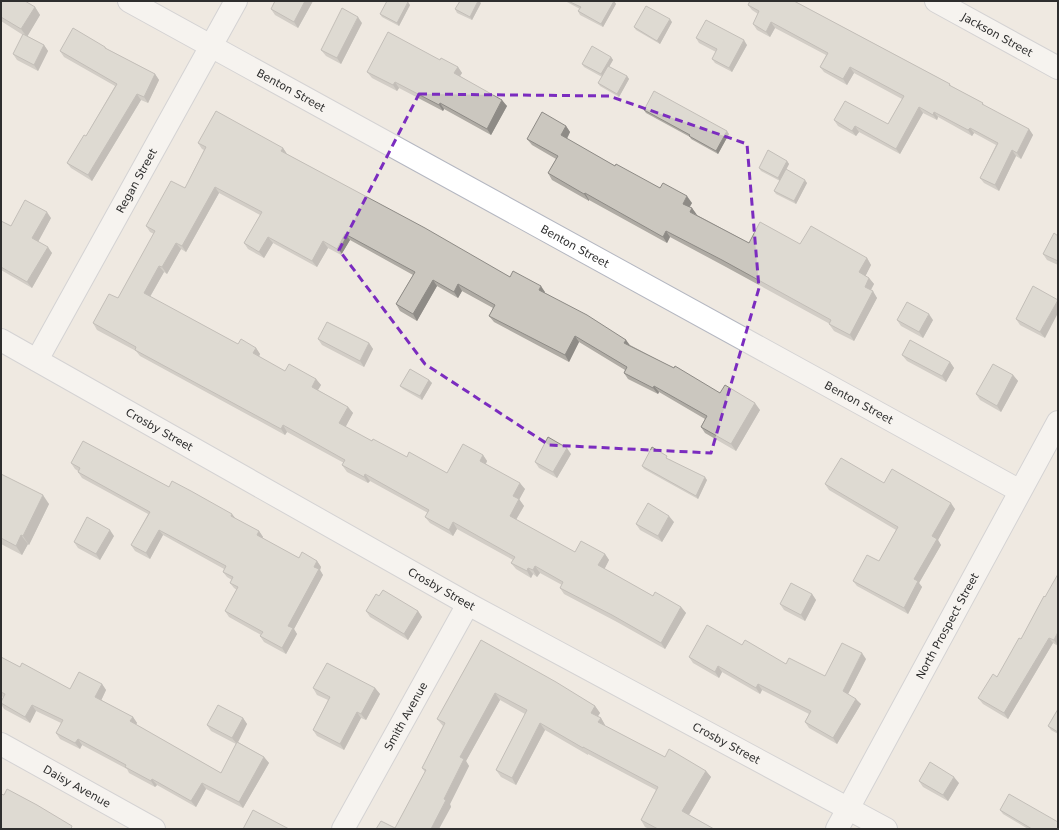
<svg xmlns="http://www.w3.org/2000/svg" width="1059" height="830" font-family="'DejaVu Sans',sans-serif">
  <style>
    .lines { fill: none; stroke-linecap: round; stroke-linejoin: round }
    .minor-casing { stroke: #b4b7c1; stroke-width: 24 }
    .minor { stroke: #fff; stroke-width: 22 }
    .wall { fill: #afaba4 }
    .shaded-wall { fill: #8e8b86 }
    .building { fill: #cbc7bf; stroke: #8e8b86 }
    .marked { fill: none; stroke: #7b2cbf; stroke-width: 3; stroke-dasharray: 8 5; stroke-linejoin: round }
    .labels { text-anchor: middle; stroke-width: 4; stroke-linejoin: round; paint-order: stroke }
    .street-label { font-size: 11px; fill: #2e2e2e; stroke: #fff }
  </style>
  <rect width="100%" height="100%" fill="#efe9e1"/>
  <g class="lines">
    <defs>
      <g id="minor">
        <path id="s1" d="M 129,1 L 1020,491"/>
        <path id="s2" d="M 936,1 L 1058,68"/>
        <path id="s3" d="M 1,340 L 468,604 L 886,829"/>
        <path id="s4" d="M 37,360 L 236,1"/>
        <path id="s5" d="M 1,744 L 154,829"/>
        <path id="s6" d="M 343,829 L 468,604"/>
        <path id="s7" d="M 837,829 L 1058,422"/>
      </g>
    </defs>
    <!-- minor casing -->
    <use href="#minor" class="minor-casing"/>
    <!-- minor -->
    <use href="#minor" class="minor"/>
  </g>
  <!-- wall -->
  <path class="wall" d="M 1,1 L 35,7 L 40,15 L 27,36 L 44,45 L 48,51 L 38,71 L 17,60 L 13,54 L 23,35 L 1,21 Z
    M 275,1 L 313,1 L 298,28 L 275,15 L 271,9 Z
    M 565,1 L 614,1 L 616,4 L 603,27 L 580,15 L 578,11 L 580,9 Z
    M 746,1 L 794,1 L 950,84 L 951,86 L 983,103 L 984,106 L 1029,129 L 1033,135 L 1021,159 L 1016,156 L 999,191 L 984,183 L 980,178 L 996,145 L 974,133 L 972,136 L 938,117 L 937,120 L 923,113 L 900,154 L 859,132 L 856,136 L 838,126 L 834,120 L 888,124 L 902,99 L 854,73 L 847,85 L 824,72 L 820,67 L 826,55 L 775,28 L 770,37 L 757,30 L 753,24 L 758,14 L 752,10 L 748,5 L 749,2 Z
    M 481,3 L 472,20 L 457,13 L 455,9 Z
    M 410,5 L 399,26 L 382,17 L 380,14 Z
    M 672,22 L 660,44 L 636,30 L 634,27 Z
    M 362,23 L 341,64 L 326,56 L 321,50 Z
    M 696,38 L 747,45 L 732,72 L 715,63 L 712,59 L 716,52 L 699,43 Z
    M 105,47 L 107,49 L 155,74 L 159,80 L 148,103 L 141,100 L 92,181 L 71,168 L 67,163 L 86,136 L 115,86 L 64,57 L 60,51 Z
    M 611,57 L 613,60 L 609,67 L 627,76 L 629,79 L 619,97 L 600,86 L 598,83 L 602,77 L 584,67 L 582,64 Z
    M 440,60 L 458,67 L 462,73 L 460,76 L 507,106 L 491,135 L 444,109 L 443,111 L 399,88 L 397,91 L 372,78 L 367,72 Z
    M 644,110 L 729,134 L 718,154 L 691,139 L 690,137 L 646,113 Z
    M 566,126 L 570,132 L 567,139 L 615,166 L 660,188 L 692,203 L 689,207 L 692,208 L 697,215 L 749,243 L 800,244 L 867,258 L 871,265 L 865,276 L 869,278 L 874,284 L 871,290 L 877,298 L 854,341 L 834,331 L 829,324 L 830,324 L 726,267 L 670,237 L 667,243 L 589,200 L 589,201 L 552,180 L 548,173 L 556,159 L 532,145 L 527,139 Z
    M 198,143 L 283,148 L 287,154 L 510,277 L 545,292 L 545,293 L 626,340 L 630,345 L 720,393 L 760,410 L 736,451 L 705,433 L 701,427 L 705,419 L 659,392 L 658,394 L 628,379 L 624,373 L 625,370 L 579,342 L 569,362 L 494,322 L 489,316 L 493,308 L 462,291 L 458,298 L 437,286 L 417,321 L 400,311 L 396,304 L 413,275 L 350,240 L 341,255 L 328,248 L 317,267 L 273,243 L 264,258 L 248,249 L 244,243 L 260,215 L 219,193 L 186,252 L 181,249 L 167,274 L 164,272 L 150,297 L 238,344 L 256,348 L 260,354 L 259,357 L 285,371 L 316,379 L 321,385 L 318,390 L 348,407 L 353,413 L 345,427 L 372,441 L 407,457 L 447,473 L 483,455 L 487,461 L 486,464 L 525,489 L 519,499 L 524,506 L 516,520 L 575,552 L 605,554 L 609,560 L 604,569 L 653,596 L 681,607 L 686,613 L 665,649 L 617,622 L 564,594 L 560,588 L 562,585 L 540,573 L 537,577 L 533,574 L 531,578 L 516,569 L 511,563 L 513,560 L 457,529 L 453,536 L 430,523 L 425,517 L 428,513 L 370,481 L 368,483 L 347,472 L 342,465 L 344,463 L 287,432 L 285,435 L 140,356 L 136,351 L 97,330 L 93,323 L 118,298 L 154,234 L 150,232 L 146,226 L 185,188 L 204,150 L 202,149 Z
    M 787,161 L 789,164 L 786,170 L 807,183 L 796,204 L 776,194 L 774,191 L 780,181 L 761,171 L 759,168 Z
    M 51,218 L 38,241 L 52,253 L 32,288 L 1,270 L 1,221 L 11,226 Z
    M 1058,236 L 1058,265 L 1047,260 L 1043,254 Z
    M 1033,286 L 1045,338 L 1020,325 L 1016,319 Z
    M 897,320 L 933,320 L 923,338 L 901,326 Z
    M 318,339 L 369,343 L 373,349 L 364,367 L 322,345 Z
    M 902,355 L 950,362 L 954,368 L 946,382 L 907,361 Z
    M 1013,375 L 1018,381 L 1001,412 L 980,400 L 976,394 Z
    M 429,380 L 432,383 L 422,400 L 403,389 L 400,386 Z
    M 571,454 L 557,478 L 539,468 L 535,462 Z
    M 669,459 L 707,480 L 698,499 L 644,469 L 642,466 Z
    M 71,463 L 169,487 L 236,519 L 259,531 L 263,537 L 262,538 L 299,558 L 317,561 L 321,567 L 320,570 L 323,575 L 294,629 L 297,634 L 286,654 L 264,642 L 260,636 L 261,635 L 229,617 L 225,611 L 237,590 L 234,588 L 230,583 L 232,580 L 227,577 L 223,572 L 224,569 L 163,535 L 150,559 L 135,551 L 131,545 L 148,514 L 82,478 L 78,472 L 78,471 L 75,469 Z
    M 1,474 L 49,504 L 29,545 L 28,544 L 22,555 L 1,544 Z
    M 884,483 L 955,509 L 938,540 L 941,545 L 919,583 L 922,587 L 908,614 L 857,586 L 853,581 L 879,561 L 896,530 L 829,490 L 825,484 Z
    M 674,522 L 662,542 L 640,530 L 636,524 Z
    M 114,536 L 100,560 L 78,548 L 74,542 Z
    M 812,594 L 816,600 L 805,621 L 784,610 L 780,604 Z
    M 379,596 L 418,611 L 422,617 L 408,640 L 370,617 L 366,611 Z
    M 1044,596 L 1058,646 L 1053,643 L 1008,719 L 983,704 L 978,698 L 997,677 L 1021,639 Z
    M 481,640 L 595,706 L 600,713 L 598,716 L 601,718 L 605,725 L 605,726 L 665,757 L 706,771 L 711,777 L 689,815 L 714,829 L 649,829 L 645,827 L 641,820 L 656,790 L 588,754 L 588,755 L 545,730 L 516,785 L 501,777 L 496,770 L 525,714 L 500,700 L 466,761 L 469,766 L 450,804 L 451,807 L 395,828 L 425,772 L 422,768 L 443,726 L 437,719 Z
    M 742,645 L 786,664 L 825,676 L 866,659 L 848,694 L 861,704 L 837,744 L 809,728 L 805,722 L 809,714 L 762,690 L 760,694 L 722,672 L 719,678 L 693,663 L 689,657 Z
    M 1,657 L 20,667 L 70,689 L 102,684 L 106,690 L 101,700 L 133,717 L 137,723 L 136,725 L 221,773 L 236,744 L 211,731 L 207,725 L 243,718 L 247,724 L 238,742 L 264,757 L 269,763 L 243,808 L 206,789 L 196,807 L 157,785 L 155,787 L 129,773 L 127,769 L 82,745 L 80,749 L 60,739 L 56,733 L 61,723 L 36,711 L 30,723 L 4,709 L 1,704 L 1,702 L 3,697 L 1,696 Z
    M 313,688 L 375,688 L 380,694 L 366,720 L 361,718 L 344,750 L 317,736 L 313,730 L 328,700 L 317,695 Z
    M 1058,709 L 1058,734 L 1051,730 L 1048,726 Z
    M 919,781 L 959,783 L 948,801 L 923,787 Z
    M 1000,810 L 1058,829 L 1028,829 L 1003,814 Z"/>
  <!-- shaded-wall -->
  <path class="shaded-wall" d="M 305,1 L 313,1 L 298,28 L 294,22 Z
    M 478,1 L 479,1 L 481,3 L 472,20 L 470,17 Z
    M 614,1 L 616,4 L 603,27 L 601,24 Z
    M 408,2 L 410,5 L 399,26 L 397,23 Z
    M 35,7 L 40,15 L 27,37 L 21,29 Z
    M 358,17 L 362,23 L 341,64 L 337,58 Z
    M 670,19 L 672,22 L 660,44 L 657,41 Z
    M 771,22 L 775,28 L 770,37 L 766,32 Z
    M 744,40 L 747,45 L 732,72 L 729,68 Z
    M 44,45 L 48,51 L 38,71 L 34,65 Z
    M 611,57 L 613,60 L 603,77 L 601,74 Z
    M 458,67 L 462,73 L 458,79 L 454,73 Z
    M 850,67 L 854,73 L 847,85 L 843,79 Z
    M 155,74 L 159,80 L 148,103 L 144,97 Z
    M 627,76 L 629,79 L 619,97 L 617,94 Z
    M 395,82 L 399,88 L 397,91 L 393,85 Z
    M 137,94 L 141,100 L 92,181 L 88,175 Z
    M 502,100 L 507,106 L 491,135 L 487,129 Z
    M 440,103 L 444,109 L 443,111 L 439,105 Z
    M 919,107 L 923,113 L 900,154 L 896,149 Z
    M 934,112 L 938,117 L 937,120 L 933,115 Z
    M 566,126 L 570,132 L 565,142 L 561,135 Z
    M 855,126 L 859,132 L 856,136 L 852,131 Z
    M 970,128 L 974,133 L 972,136 L 968,130 Z
    M 1029,129 L 1033,135 L 1021,159 L 1017,153 Z
    M 727,131 L 729,134 L 718,154 L 716,151 Z
    M 283,148 L 287,154 L 281,151 Z
    M 1012,150 L 1016,156 L 999,191 L 995,185 Z
    M 787,161 L 789,164 L 780,181 L 778,178 Z
    M 805,180 L 807,183 L 796,204 L 794,201 Z
    M 215,187 L 219,193 L 186,252 L 182,246 Z
    M 585,193 L 589,200 L 589,201 L 584,194 Z
    M 687,196 L 692,203 L 688,210 L 683,204 Z
    M 692,208 L 697,215 L 690,212 Z
    M 47,212 L 51,218 L 37,244 L 32,238 Z
    M 666,231 L 670,237 L 667,243 L 663,237 Z
    M 345,234 L 350,240 L 341,255 L 337,249 Z
    M 268,237 L 273,243 L 264,258 L 259,252 Z
    M 323,241 L 328,248 L 317,267 L 312,261 Z
    M 176,243 L 181,249 L 167,274 L 162,267 Z
    M 48,247 L 52,253 L 32,288 L 27,282 Z
    M 867,258 L 871,265 L 864,279 L 859,272 Z
    M 159,266 L 164,272 L 148,300 L 144,293 Z
    M 869,278 L 874,284 L 869,293 L 865,287 Z
    M 433,280 L 437,286 L 417,321 L 413,314 Z
    M 458,284 L 462,291 L 458,298 L 454,292 Z
    M 541,286 L 545,292 L 543,296 L 539,290 Z
    M 873,291 L 877,298 L 854,341 L 850,335 Z
    M 1058,300 L 1058,313 L 1045,338 L 1040,332 Z
    M 929,314 L 933,320 L 923,338 L 919,332 Z
    M 575,336 L 579,342 L 569,362 L 565,355 Z
    M 626,340 L 630,346 L 624,343 Z
    M 369,343 L 373,349 L 364,367 L 360,361 Z
    M 256,348 L 260,354 L 257,360 L 253,353 Z
    M 950,362 L 954,368 L 946,382 L 942,376 Z
    M 1013,375 L 1018,381 L 1001,412 L 997,406 Z
    M 316,379 L 321,385 L 316,393 L 312,387 Z
    M 429,380 L 432,383 L 422,400 L 420,396 Z
    M 654,386 L 659,392 L 658,394 L 653,388 Z
    M 755,403 L 760,410 L 736,451 L 731,444 Z
    M 348,407 L 353,413 L 344,430 L 339,423 Z
    M 283,425 L 287,432 L 285,435 L 281,429 Z
    M 567,448 L 571,454 L 557,478 L 553,472 Z
    M 483,455 L 487,461 L 484,467 L 480,461 Z
    M 365,474 L 370,481 L 368,483 L 364,477 Z
    M 705,477 L 707,480 L 698,499 L 696,496 Z
    M 520,483 L 525,489 L 518,502 L 513,496 Z
    M 43,495 L 49,504 L 29,545 L 23,536 Z
    M 519,499 L 524,506 L 514,523 L 510,516 Z
    M 951,503 L 955,509 L 938,540 L 941,545 L 919,583 L 922,587 L 908,614 L 904,608 L 914,579 L 932,536 Z
    M 232,514 L 236,519 L 231,516 Z
    M 669,516 L 674,522 L 662,542 L 658,536 Z
    M 453,522 L 457,529 L 453,536 L 449,530 Z
    M 110,530 L 114,536 L 100,560 L 96,554 Z
    M 159,530 L 163,535 L 150,559 L 146,553 Z
    M 259,531 L 263,537 L 261,541 L 257,535 Z
    M 21,535 L 28,544 L 22,555 L 16,546 Z
    M 605,554 L 609,560 L 603,572 L 598,565 Z
    M 317,561 L 321,567 L 320,570 L 323,575 L 294,629 L 297,634 L 286,654 L 282,648 L 288,626 L 314,567 Z
    M 535,566 L 540,573 L 537,577 L 533,570 Z
    M 528,568 L 533,574 L 531,578 L 527,571 Z
    M 812,594 L 816,600 L 805,621 L 801,615 Z
    M 681,607 L 686,613 L 665,649 L 661,643 Z
    M 418,611 L 422,617 L 408,640 L 404,634 Z
    M 1058,632 L 1058,646 L 1054,640 Z
    M 1049,638 L 1053,643 L 1008,719 L 1004,713 Z
    M 862,653 L 866,659 L 847,696 L 843,691 Z
    M 718,666 L 722,672 L 719,678 L 715,672 Z
    M 102,684 L 106,690 L 100,703 L 95,697 Z
    M 758,684 L 762,690 L 760,694 L 756,688 Z
    M 375,688 L 380,694 L 366,720 L 361,714 Z
    M 495,693 L 500,700 L 466,761 L 469,766 L 450,804 L 451,807 L 439,829 L 431,829 L 444,799 L 460,757 Z
    M 856,699 L 861,704 L 837,744 L 833,738 Z
    M 32,705 L 36,711 L 30,723 L 25,717 Z
    M 595,706 L 600,713 L 596,719 L 591,713 Z
    M 357,712 L 361,718 L 344,750 L 340,744 Z
    M 133,717 L 137,723 L 134,727 L 130,721 Z
    M 243,718 L 247,724 L 237,744 L 232,738 Z
    M 601,718 L 605,725 L 603,729 L 598,722 Z
    M 540,723 L 545,730 L 516,785 L 512,778 Z
    M 78,739 L 82,745 L 80,749 L 75,743 Z
    M 264,757 L 269,763 L 243,808 L 239,802 Z
    M 706,771 L 711,777 L 687,818 L 682,811 Z
    M 954,777 L 959,783 L 948,801 L 943,795 Z
    M 152,779 L 157,785 L 155,787 L 151,781 Z
    M 202,783 L 206,789 L 196,807 L 191,801 Z"/>
  <!-- building -->
  <path class="building" d="M 1,1 L 25,1 L 35,7 L 21,29 L 1,17 Z
    M 275,1 L 305,1 L 294,22 L 271,9 Z
    M 387,1 L 406,1 L 408,2 L 397,23 L 380,14 Z
    M 460,1 L 478,1 L 470,17 L 455,9 Z
    M 568,1 L 614,1 L 601,24 L 578,11 L 581,7 Z
    M 750,1 L 794,1 L 950,84 L 949,85 L 983,103 L 982,104 L 1029,129 L 1017,153 L 1012,150 L 995,185 L 980,178 L 998,143 L 970,128 L 968,130 L 934,112 L 933,115 L 919,107 L 896,149 L 855,126 L 852,131 L 834,120 L 845,101 L 888,124 L 904,96 L 850,67 L 843,79 L 820,67 L 828,53 L 771,22 L 766,32 L 753,24 L 759,11 L 748,5 Z
    M 646,6 L 670,19 L 657,41 L 634,27 Z
    M 342,8 L 358,17 L 337,58 L 321,50 Z
    M 706,20 L 744,40 L 729,68 L 712,59 L 717,49 L 696,38 Z
    M 73,28 L 105,47 L 105,48 L 155,74 L 144,97 L 137,94 L 88,175 L 67,163 L 84,135 L 86,136 L 117,84 L 60,51 Z
    M 388,32 L 440,60 L 441,58 L 458,67 L 454,73 L 502,100 L 487,129 L 440,103 L 439,105 L 395,82 L 393,85 L 367,72 Z
    M 23,34 L 44,45 L 34,65 L 13,54 Z
    M 592,46 L 611,57 L 601,74 L 582,64 Z
    M 608,66 L 627,76 L 617,94 L 598,83 Z
    M 654,91 L 727,131 L 716,151 L 689,136 L 690,135 L 644,110 Z
    M 216,111 L 283,148 L 281,151 L 425,228 L 510,277 L 513,271 L 541,286 L 539,290 L 587,315 L 626,340 L 624,343 L 674,368 L 675,366 L 720,393 L 725,385 L 755,403 L 731,444 L 701,427 L 707,416 L 654,386 L 653,388 L 624,373 L 627,367 L 575,336 L 565,355 L 489,316 L 495,305 L 458,284 L 454,292 L 433,280 L 413,314 L 396,304 L 415,272 L 345,234 L 337,249 L 323,241 L 312,261 L 268,237 L 259,252 L 244,243 L 262,212 L 215,187 L 182,246 L 176,243 L 162,267 L 159,266 L 144,293 L 238,344 L 241,339 L 256,348 L 253,353 L 285,371 L 289,364 L 316,379 L 312,387 L 348,407 L 339,423 L 372,441 L 373,439 L 407,457 L 409,452 L 447,473 L 463,444 L 483,455 L 480,461 L 520,483 L 513,496 L 519,499 L 510,516 L 575,552 L 581,541 L 605,554 L 598,565 L 653,596 L 655,592 L 681,607 L 661,643 L 612,615 L 560,588 L 563,582 L 535,566 L 533,570 L 528,568 L 527,571 L 511,563 L 515,557 L 453,522 L 449,530 L 425,517 L 429,510 L 365,474 L 364,477 L 342,465 L 345,460 L 283,425 L 281,429 L 135,350 L 136,347 L 93,323 L 109,294 L 118,298 L 155,231 L 146,226 L 171,181 L 185,188 L 206,147 L 198,143 Z
    M 542,112 L 566,126 L 561,135 L 615,166 L 616,164 L 660,188 L 663,183 L 687,196 L 683,204 L 692,208 L 690,212 L 749,243 L 760,222 L 800,244 L 811,226 L 867,258 L 859,272 L 869,278 L 865,287 L 873,291 L 850,335 L 829,324 L 831,320 L 722,260 L 666,231 L 663,237 L 585,193 L 584,194 L 548,173 L 558,156 L 527,139 Z
    M 768,150 L 787,161 L 778,178 L 759,168 Z
    M 786,169 L 805,180 L 794,201 L 774,191 Z
    M 25,200 L 47,212 L 32,238 L 48,247 L 27,282 L 1,267 L 1,221 L 11,226 Z
    M 1054,233 L 1058,236 L 1058,261 L 1043,254 Z
    M 1033,286 L 1058,300 L 1040,332 L 1016,319 Z
    M 907,302 L 929,314 L 919,332 L 897,320 Z
    M 327,322 L 369,343 L 360,361 L 318,339 Z
    M 910,340 L 950,362 L 942,376 L 902,355 Z
    M 993,364 L 1013,375 L 997,406 L 976,394 Z
    M 410,369 L 429,380 L 420,396 L 400,386 Z
    M 548,437 L 567,448 L 553,472 L 535,462 Z
    M 83,441 L 169,487 L 172,481 L 191,491 L 232,514 L 231,516 L 259,531 L 257,535 L 299,558 L 302,552 L 317,561 L 314,567 L 319,569 L 288,626 L 293,628 L 282,648 L 260,636 L 263,632 L 225,611 L 238,587 L 230,583 L 233,577 L 223,572 L 226,566 L 159,530 L 146,553 L 131,545 L 150,512 L 78,472 L 80,468 L 71,463 Z
    M 652,447 L 667,456 L 666,458 L 705,477 L 696,496 L 642,466 Z
    M 841,458 L 884,483 L 892,469 L 951,503 L 932,536 L 937,539 L 914,579 L 918,581 L 904,608 L 853,581 L 867,555 L 879,561 L 898,527 L 825,484 Z
    M 1,474 L 43,495 L 23,536 L 21,535 L 16,546 L 1,538 Z
    M 648,503 L 669,516 L 658,536 L 636,524 Z
    M 87,517 L 110,530 L 96,554 L 74,542 Z
    M 1058,574 L 1058,632 L 1054,640 L 1049,638 L 1004,713 L 978,698 L 993,674 L 997,677 L 1019,638 L 1021,639 L 1044,596 L 1045,597 Z
    M 791,583 L 812,594 L 801,615 L 780,604 Z
    M 383,590 L 418,611 L 404,634 L 366,611 L 376,594 L 379,596 Z
    M 707,625 L 742,645 L 745,640 L 786,664 L 789,658 L 825,676 L 842,643 L 862,653 L 843,691 L 856,699 L 833,738 L 805,722 L 811,711 L 758,684 L 756,688 L 718,666 L 715,672 L 689,657 Z
    M 481,640 L 556,682 L 595,706 L 591,713 L 601,718 L 598,722 L 665,757 L 669,749 L 706,771 L 682,811 L 714,829 L 658,829 L 641,820 L 658,787 L 583,747 L 583,748 L 540,723 L 512,778 L 496,770 L 527,710 L 495,693 L 460,757 L 464,759 L 444,799 L 446,800 L 431,829 L 376,829 L 381,821 L 395,828 L 426,770 L 422,768 L 445,723 L 437,719 Z
    M 1,657 L 20,667 L 22,663 L 70,689 L 79,672 L 102,684 L 95,697 L 133,717 L 130,721 L 221,773 L 237,742 L 264,757 L 239,802 L 202,783 L 191,801 L 152,779 L 151,781 L 125,767 L 126,765 L 78,739 L 75,743 L 56,733 L 63,720 L 32,705 L 25,717 L 1,703 L 1,702 L 5,694 L 1,692 Z
    M 327,663 L 375,688 L 361,714 L 357,712 L 340,744 L 313,730 L 330,697 L 313,688 Z
    M 218,705 L 243,718 L 232,738 L 207,725 Z
    M 1058,709 L 1058,732 L 1048,726 Z
    M 930,762 L 954,777 L 943,795 L 919,781 Z
    M 7,789 L 37,805 L 72,826 L 71,829 L 1,829 L 1,794 L 4,795 Z
    M 1009,794 L 1058,822 L 1058,829 L 1032,829 L 1000,810 Z
    M 253,810 L 289,829 L 243,829 Z"/>
  <!-- marked area -->
  <path d="M0 0H1059V830H0ZM 419,94 L 609,96 L 747,144 L 759,288 L 711,453 L 549,445 L 425,364 L 339,250 Z" fill="#efe9e1" fill-opacity=".55" fill-rule="evenodd"/>
  <path class="marked" d="M 419,94 L 609,96 L 747,144 L 759,288 L 711,453 L 549,445 L 425,364 L 339,250 Z"/>
  <g class="labels">
    <!-- street labels -->
    <g class="street-label">
      <text dy="4" stroke="none"><textPath href="#s2" startOffset="70">Jackson Street</textPath></text>
      <text dy="4" stroke="none"><textPath href="#s1" startOffset="185">Benton Street</textPath></text>
      <text dy="4" stroke="none"><textPath href="#s4" startOffset="205">Regan Street</textPath></text>
      <text dy="4" stroke="none"><textPath href="#s1" startOffset="509">Benton Street</textPath></text>
      <text dy="4" stroke="none"><textPath href="#s1" startOffset="833">Benton Street</textPath></text>
      <text dy="4" stroke="none"><textPath href="#s3" startOffset="182">Crosby Street</textPath></text>
      <text dy="4" stroke="none"><textPath href="#s3" startOffset="506">Crosby Street</textPath></text>
      <text dy="4" stroke="none"><textPath href="#s7" startOffset="231">North Prospect Street</textPath></text>
      <text dy="4" stroke="none"><textPath href="#s6" startOffset="129">Smith Avenue</textPath></text>
      <text dy="4" stroke="none"><textPath href="#s3" startOffset="830">Crosby Street</textPath></text>
      <text dy="4" stroke="none"><textPath href="#s5" startOffset="87">Daisy Avenue</textPath></text>
    </g>
  </g>
  <!-- border -->
  <rect width="1059" height="830" fill="none" stroke="#2e2e2e" stroke-width="4"/>
</svg>
